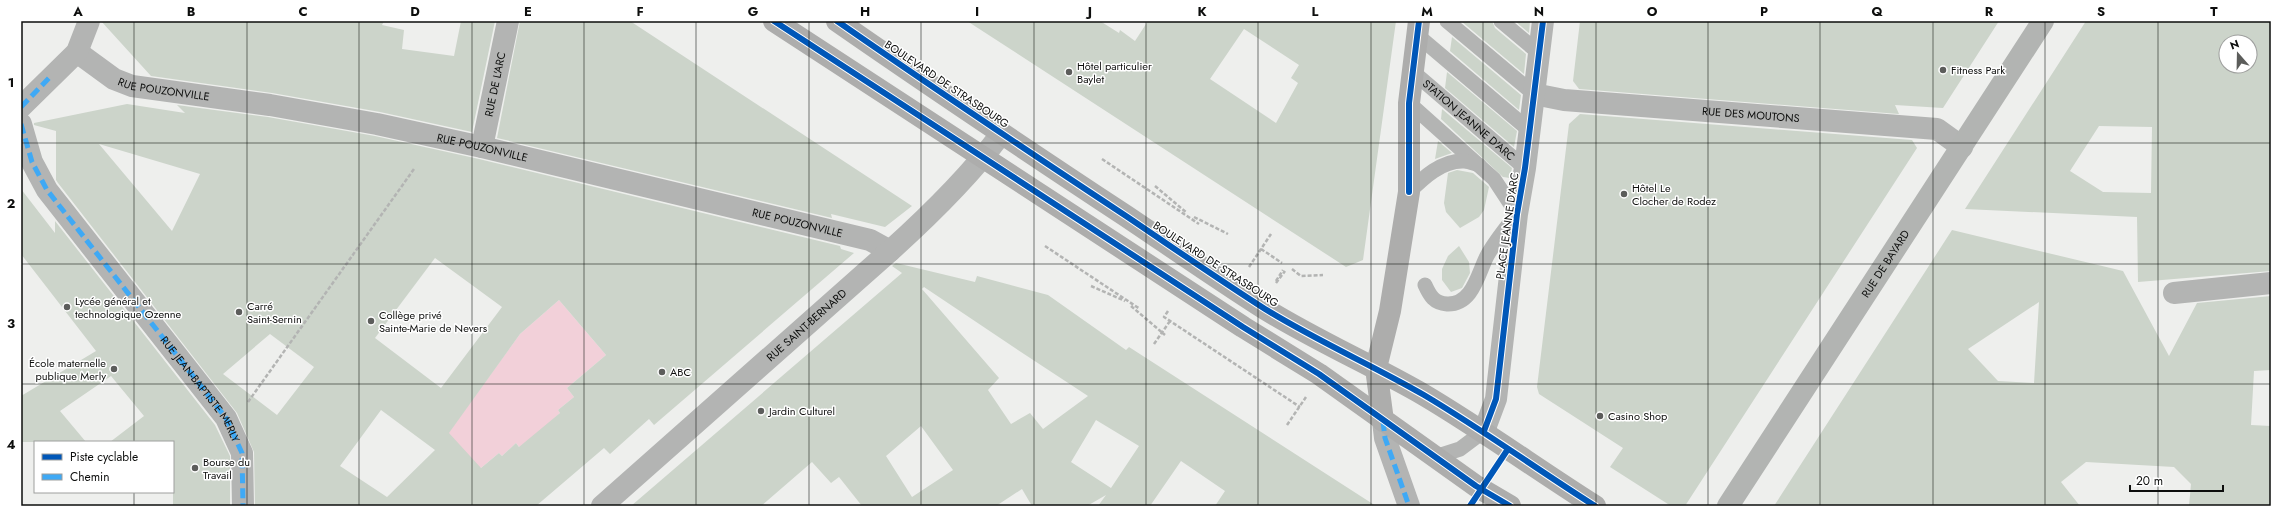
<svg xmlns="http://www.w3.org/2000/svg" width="2292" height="527" font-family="Jost,sans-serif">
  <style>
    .green { fill: #f2d0d9 }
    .building { fill: #ccd4ca; fill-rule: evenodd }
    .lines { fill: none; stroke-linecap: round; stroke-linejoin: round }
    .path { stroke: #b3b4b3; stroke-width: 2.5; stroke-dasharray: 4 2; stroke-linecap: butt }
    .lane { stroke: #b3b4b3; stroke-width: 15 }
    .street { stroke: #b3b4b3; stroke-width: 22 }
    .secondary { stroke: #b2b4b2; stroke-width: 22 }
    .primary { stroke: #adadac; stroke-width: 22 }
    .quiet { stroke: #3fa9f5; stroke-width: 5; stroke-dasharray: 10 5; stroke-linecap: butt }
    .cycleway-casing { stroke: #fff; stroke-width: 8 }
    .cycleway { stroke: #0057b8; stroke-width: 6 }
    .grid { fill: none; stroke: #0d0e0d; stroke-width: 1; stroke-opacity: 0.55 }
    .poi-dot { fill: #5c5d5b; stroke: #fff; stroke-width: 1.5 }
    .labels { text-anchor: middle; stroke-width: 3; stroke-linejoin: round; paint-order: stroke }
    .poi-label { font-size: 11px; fill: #0d0e0d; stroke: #fff; text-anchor: start }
    .street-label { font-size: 11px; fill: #0d0e0d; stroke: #fff }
    .neatline { fill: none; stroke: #0d0e0d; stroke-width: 1.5 }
    .grid-label { font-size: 13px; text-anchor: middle; font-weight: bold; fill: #0d0e0d }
  </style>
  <rect width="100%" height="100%" fill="#eeefed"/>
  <!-- green -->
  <path class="green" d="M 559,300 L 606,355 L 567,388 L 574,397 L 558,410 L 560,413 L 521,449 L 516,443 L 502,456 L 499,453 L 481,468 L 436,450 L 520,334 Z"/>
  <!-- building -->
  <path class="building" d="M 101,21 L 384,21 L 382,25 L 404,30 L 402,49 L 454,56 L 461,21 L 495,21 L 472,132 L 380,112 L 272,93 L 151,76 Z
    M 520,21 L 630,21 L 912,206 L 885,227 L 831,214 L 832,218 L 497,138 Z
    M 967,21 L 1100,21 L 1119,33 L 1120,30 L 1135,41 L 1148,21 L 1396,21 L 1363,260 L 1346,267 ZM 1244,29 L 1299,65 L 1291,78 L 1298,83 L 1276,123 L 1210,79 Z
    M 1461,21 L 1492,21 L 1495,28 L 1526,54 L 1524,74 Z
    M 1515,21 L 1530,21 L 1529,33 Z
    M 1580,21 L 1999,21 L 1943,108 L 1895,105 L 1899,114 L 1579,89 L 1573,81 Z
    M 2086,21 L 2271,21 L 2271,271 L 2138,282 L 2137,217 L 1965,209 ZM 2226,42 L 2250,42 L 2250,66 L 2226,66 ZM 2099,126 L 2152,127 L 2151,193 L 2103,192 L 2070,171 Z
    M 1452,37 L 1521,95 L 1519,110 L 1450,51 Z
    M 1447,72 L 1517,131 L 1514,147 L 1445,88 Z
    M 127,104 L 185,113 L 177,105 L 268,117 L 375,136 L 479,159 L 840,246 L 841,249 L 854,253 L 654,425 L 649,419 L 610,454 L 604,448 L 536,506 L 255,506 L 254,452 L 237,413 L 58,183 L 56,180 L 56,131 L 34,125 L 34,123 ZM 99,144 L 200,174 L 172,231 ZM 435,258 L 502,307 L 441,388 L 375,338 ZM 559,300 L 606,355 L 567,388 L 574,397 L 558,410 L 560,413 L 519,447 L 516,443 L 502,456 L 499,453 L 481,468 L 449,433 L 520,334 ZM 270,334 L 314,367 L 277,415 L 223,374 ZM 381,410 L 435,450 L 387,497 L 340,466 Z
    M 1442,109 L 1512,168 L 1510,178 L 1503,177 L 1441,119 Z
    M 1580,114 L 1912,140 L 1917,148 L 1685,506 L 1671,506 L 1610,467 L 1623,448 L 1539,394 L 1537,387 L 1569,124 Z
    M 1438,141 L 1452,153 L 1435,159 Z
    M 1457,170 L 1473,173 L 1489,187 L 1484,210 L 1479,217 L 1460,228 L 1446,212 L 1444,203 L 1448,173 Z
    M 21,189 L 55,233 L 55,221 L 215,425 L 230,456 L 230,506 L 173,506 L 173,442 L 110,442 L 144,416 L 111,376 L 60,411 L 86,442 L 21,442 L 21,396 L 96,351 L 21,254 Z
    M 1952,230 L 2123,271 L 2169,356 L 2197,303 L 2271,296 L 2271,370 L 2254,371 L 2251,425 L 2271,426 L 2271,506 L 2189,506 L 2191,484 L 2174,467 L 2086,462 L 2061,482 L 2080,506 L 1774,506 ZM 2039,302 L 2034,383 L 1998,381 L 1968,349 Z
    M 1459,246 L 1469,262 L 1470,273 L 1462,288 L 1451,292 L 1442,280 L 1442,269 L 1448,256 Z
    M 896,263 L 975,282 L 977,276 L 1048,295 L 1126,350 L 1129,347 L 1376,506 L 1215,506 L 1225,491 L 1181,461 L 1150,506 L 1098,506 L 1106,495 L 1087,506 L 1032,506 L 1022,489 L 996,506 L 862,506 L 839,477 L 831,483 L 812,462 L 761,506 L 631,506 L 902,273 L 892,266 ZM 924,287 L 1012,346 L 1088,396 L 1043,429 L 1030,413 L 1011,424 L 988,390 L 999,378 L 922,289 ZM 1096,420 L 1139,446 L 1111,488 L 1071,462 ZM 921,426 L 953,470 L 912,497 L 886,456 Z"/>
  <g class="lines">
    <!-- path -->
    <path class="path" d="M 1102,159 L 1199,224
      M 1155,186 L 1187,213
      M 1194,217 L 1228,234
      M 1045,246 L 1140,309
      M 1261,249 L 1282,263
      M 1249,267 L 1271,234
      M 1292,269 L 1301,276 L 1323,275
      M 1276,281 L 1283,270
      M 1276,283 L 1285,271
      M 1091,286 L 1125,301
      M 1131,306 L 1165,335
      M 1168,311 L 1164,317 L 1300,407
      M 1154,344 L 1170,321
      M 248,402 L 414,169
      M 1287,425 L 1306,397"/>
    <!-- lane -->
    <g class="lane">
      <path d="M 1447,21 L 1534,94"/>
      <path d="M 1501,21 L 1539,53"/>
      <path d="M 1417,35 L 1529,130"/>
      <path id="s1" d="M 1412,71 L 1525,168"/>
      <path d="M 1409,103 L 1494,179 L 1517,214 C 1507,227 1495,241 1487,256 C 1478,273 1473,305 1447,304 C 1434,303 1430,296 1425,285"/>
      <path d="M 1409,192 C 1423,178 1442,160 1464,161 C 1469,161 1475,164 1479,165"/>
      <path d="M 1435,457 L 1460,449 L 1484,431"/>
    </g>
    <!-- street -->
    <g class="street">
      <path id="s2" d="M 77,52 L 114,79 L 132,86 L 270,105 L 377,124 L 482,147 L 870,240 L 890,251"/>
      <path id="s3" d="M 1534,94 L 1564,100 L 1937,129 L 1962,147"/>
      <path d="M 21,107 L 77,52 L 89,21"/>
      <path id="s4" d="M 21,124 L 32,162 L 47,190 L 226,418 L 242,453 L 243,506"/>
      <path id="s5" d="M 482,147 L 508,21"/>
      <path d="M 2174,293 L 2271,283"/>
      <path d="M 1383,421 L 1385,438 L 1409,506"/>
      <path d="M 1484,431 L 1496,399 L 1517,214 L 1525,168 L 1543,21"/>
      <path id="s6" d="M 602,506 L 890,251 C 930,215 969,177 1001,134"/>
    </g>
    <!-- secondary -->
    <path class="secondary" id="s7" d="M 1728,506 L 2043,21"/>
    <!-- primary -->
    <path class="primary" d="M 774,21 L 1243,327 L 1319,374 L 1476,486 L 1510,506
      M 837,21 C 932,87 1029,152 1126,216 C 1172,247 1218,279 1265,309 C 1317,341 1372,365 1424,395 C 1483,430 1538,470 1595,506
      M 1383,421 L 1376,368 L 1390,311 L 1409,192 L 1409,103 L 1419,21"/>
    <!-- quiet -->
    <path class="quiet" d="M 21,107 L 49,78
      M 21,124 L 32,162 L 47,190 L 226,418 L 242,453 L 243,506
      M 1383,421 L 1385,438 L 1409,506"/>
    <defs>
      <path id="cycleway" d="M 774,21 L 1243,327 L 1319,374 L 1476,486 L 1510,506
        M 837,21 C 932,87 1029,152 1126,216 C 1172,247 1218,279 1265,309 C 1317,341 1372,365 1424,395 C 1483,430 1538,470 1595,506
        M 1409,192 L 1409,103 L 1419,21
        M 1484,431 L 1496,399 L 1517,214 L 1525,168 L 1543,21
        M 1470,506 L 1508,449"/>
    </defs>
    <!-- cycleway casing -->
    <use href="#cycleway" class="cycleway-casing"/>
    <!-- cycleway -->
    <use href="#cycleway" class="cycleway"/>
  </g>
  <!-- grid -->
  <path class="grid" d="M 134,21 L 134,442M 247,21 L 247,506M 359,21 L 359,506M 472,21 L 472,506M 584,21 L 584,506M 696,21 L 696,506M 809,21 L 809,506M 921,21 L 921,506M 1034,21 L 1034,506M 1146,21 L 1146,506M 1258,21 L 1258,506M 1371,21 L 1371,506M 1483,21 L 1483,506M 1596,21 L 1596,506M 1708,21 L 1708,506M 1820,21 L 1820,506M 1933,21 L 1933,506M 2045,21 L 2045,506M 2158,21 L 2158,506M 21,143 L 2271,143M 21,264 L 2271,264M 21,384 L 2271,384M 134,492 L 134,506"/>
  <!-- markers -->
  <g class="poi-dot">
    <circle cx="1943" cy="70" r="4"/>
    <circle cx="1069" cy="72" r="4"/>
    <circle cx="1624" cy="194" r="4"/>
    <circle cx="67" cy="307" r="4"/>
    <circle cx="239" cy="312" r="4"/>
    <circle cx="371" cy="321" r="4"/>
    <circle cx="114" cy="369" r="4"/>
    <circle cx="662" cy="372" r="4"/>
    <circle cx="761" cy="411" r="4"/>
    <circle cx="1600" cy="416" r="4"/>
    <circle cx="195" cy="468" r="4"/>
  </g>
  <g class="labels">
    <!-- poi labels -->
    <g class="poi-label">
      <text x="1077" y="70">Hôtel particulier<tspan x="1077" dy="13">Baylet</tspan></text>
      <text x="1951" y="74">Fitness Park</text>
      <text x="1632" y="192">Hôtel Le<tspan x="1632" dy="13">Clocher de Rodez</tspan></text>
      <text x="75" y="305">Lycée général et<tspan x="75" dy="13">technologique Ozenne</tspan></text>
      <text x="247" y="310">Carré<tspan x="247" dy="13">Saint-Sernin</tspan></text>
      <text x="379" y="319">Collège privé<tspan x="379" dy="13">Sainte-Marie de Nevers</tspan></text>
      <text x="106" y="367" text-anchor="end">École maternelle<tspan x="106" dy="13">publique Merly</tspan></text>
      <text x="670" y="376">ABC</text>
      <text x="769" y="415">Jardin Culturel</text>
      <text x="1608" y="420">Casino Shop</text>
      <text x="203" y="466">Bourse du<tspan x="203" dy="13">Travail</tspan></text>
    </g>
    <!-- street labels -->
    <g class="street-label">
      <text dy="4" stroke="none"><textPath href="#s5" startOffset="64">RUE DE L'ARC</textPath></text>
      <text transform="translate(947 84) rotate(34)" y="4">BOULEVARD DE STRASBOURG</text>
      <text dy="4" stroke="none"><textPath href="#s2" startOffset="97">RUE POUZONVILLE</textPath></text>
      <text dy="4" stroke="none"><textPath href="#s3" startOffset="218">RUE DES MOUTONS</textPath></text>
      <text dy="4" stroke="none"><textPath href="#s1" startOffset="75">STATION JEANNE D'ARC</textPath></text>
      <text dy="4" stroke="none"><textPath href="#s2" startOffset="421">RUE POUZONVILLE</textPath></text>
      <text dy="4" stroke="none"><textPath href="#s2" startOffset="745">RUE POUZONVILLE</textPath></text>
      <text transform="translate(1507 226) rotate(-82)" y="4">PLACE JEANNE D'ARC</text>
      <text transform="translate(1216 264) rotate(33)" y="4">BOULEVARD DE STRASBOURG</text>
      <text dy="4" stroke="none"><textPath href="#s7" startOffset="289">RUE DE BAYARD</textPath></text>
      <text dy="4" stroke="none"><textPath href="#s6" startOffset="273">RUE SAINT-BERNARD</textPath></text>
      <text dy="4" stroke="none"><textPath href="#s4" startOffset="323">RUE JEAN-BAPTISTE MERLY</textPath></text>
    </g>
  </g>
  <!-- border -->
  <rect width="2292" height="527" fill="none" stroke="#ffffff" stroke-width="44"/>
  <!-- legend -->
  <rect x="34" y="441" width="140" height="52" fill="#ffffff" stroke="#9e9f9e"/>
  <rect x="42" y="454" width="20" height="6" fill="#0057b8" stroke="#9e9f9e"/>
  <text x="70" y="461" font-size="12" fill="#0d0e0d">Piste cyclable</text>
  <rect x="42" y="474" width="20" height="6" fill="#3fa9f5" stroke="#9e9f9e"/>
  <text x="70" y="481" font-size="12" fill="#0d0e0d">Chemin</text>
  <!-- north arrow -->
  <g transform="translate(2238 54) rotate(340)"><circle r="19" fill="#ffffff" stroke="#9e9f9e"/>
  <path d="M0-3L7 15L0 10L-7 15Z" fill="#5c5d5b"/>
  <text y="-6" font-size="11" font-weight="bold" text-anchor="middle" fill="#0d0e0d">N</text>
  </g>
  <!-- scale -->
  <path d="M2130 485v6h93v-6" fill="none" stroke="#0d0e0d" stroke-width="2"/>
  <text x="2136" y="485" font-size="12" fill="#0d0e0d" stroke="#ffffff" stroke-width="3" paint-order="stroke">20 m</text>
  <rect x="22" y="22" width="2248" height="483" class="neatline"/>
  <g class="grid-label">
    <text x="78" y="16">A</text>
    <text x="191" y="16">B</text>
    <text x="303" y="16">C</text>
    <text x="415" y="16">D</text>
    <text x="528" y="16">E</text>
    <text x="640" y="16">F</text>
    <text x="753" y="16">G</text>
    <text x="865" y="16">H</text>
    <text x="977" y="16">I</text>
    <text x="1090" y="16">J</text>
    <text x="1202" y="16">K</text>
    <text x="1315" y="16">L</text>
    <text x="1427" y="16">M</text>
    <text x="1539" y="16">N</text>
    <text x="1652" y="16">O</text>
    <text x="1764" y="16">P</text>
    <text x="1877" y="16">Q</text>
    <text x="1989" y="16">R</text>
    <text x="2101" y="16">S</text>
    <text x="2214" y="16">T</text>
    <text x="11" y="87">1</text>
    <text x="11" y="208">2</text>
    <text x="11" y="328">3</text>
    <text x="11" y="449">4</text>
  </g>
</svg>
